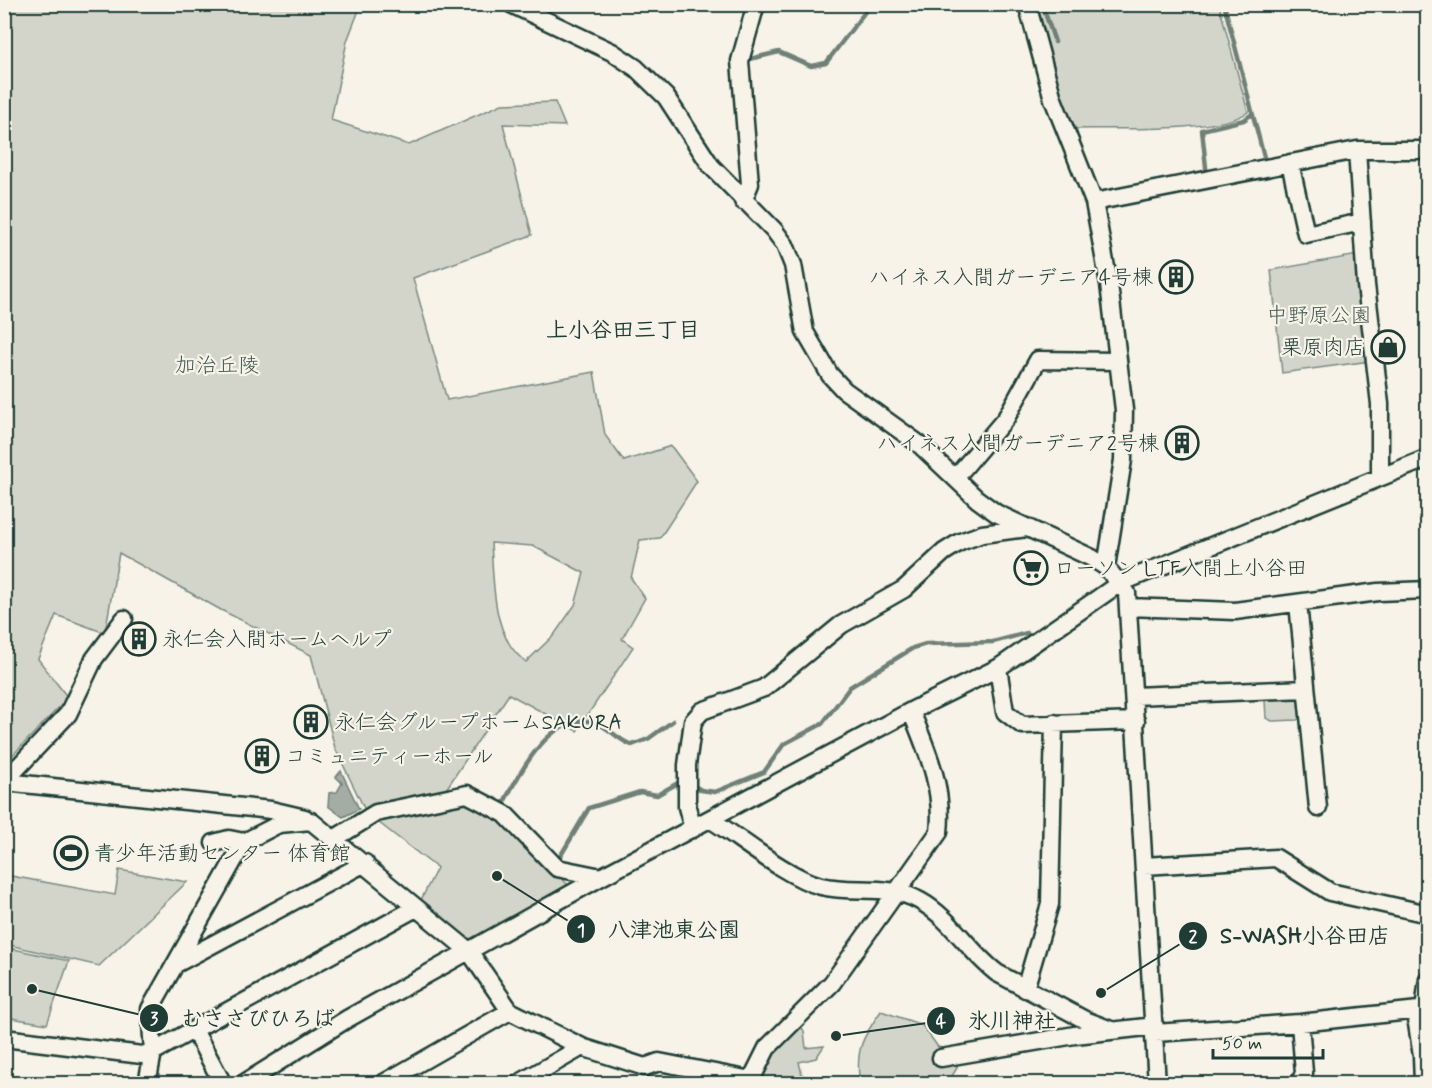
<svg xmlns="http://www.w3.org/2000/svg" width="1432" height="1088" font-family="Mynerve,'Klee One',sans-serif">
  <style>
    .built { fill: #e5e4d9 }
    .green { fill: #d3d5ca; stroke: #79897f; stroke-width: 1.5; fill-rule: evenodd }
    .water { fill: #a4ada3; stroke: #6f8077; stroke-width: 1.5 }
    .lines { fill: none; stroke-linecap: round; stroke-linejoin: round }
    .stream { stroke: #6f8077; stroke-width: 4.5 }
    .minor-casing { stroke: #1f3d34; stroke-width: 21 }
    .minor { stroke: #f7f3e8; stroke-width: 16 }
    .labels { text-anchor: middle; stroke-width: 4.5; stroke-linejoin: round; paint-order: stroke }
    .poi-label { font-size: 21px; fill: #1f3d34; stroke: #f7f3e8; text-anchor: start }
    .park-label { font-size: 21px; fill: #435b52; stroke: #f7f3e8 }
    .neighbourhood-label { font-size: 22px; font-weight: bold; fill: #1f3d34; stroke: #f7f3e8 }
    .leader { fill: none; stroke: #1f3d34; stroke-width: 2 }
    .callout-dot { fill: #1f3d34; stroke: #f7f3e8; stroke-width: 2 }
    .mark-label { font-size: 18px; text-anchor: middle; font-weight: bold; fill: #fff }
    .callout-label { font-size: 22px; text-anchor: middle; font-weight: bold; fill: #1f3d34; stroke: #f7f3e8; stroke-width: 4.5; stroke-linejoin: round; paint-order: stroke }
  </style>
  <rect width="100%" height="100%" fill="#f7f3e8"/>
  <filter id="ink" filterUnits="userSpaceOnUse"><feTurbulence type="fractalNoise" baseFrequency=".0167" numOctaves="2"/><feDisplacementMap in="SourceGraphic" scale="12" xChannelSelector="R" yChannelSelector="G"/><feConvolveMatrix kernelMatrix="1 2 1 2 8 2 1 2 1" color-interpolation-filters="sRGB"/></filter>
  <g filter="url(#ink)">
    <!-- built -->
    <path class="built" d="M 653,1074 L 743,1083 L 651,1084 Z"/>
    <!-- green -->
    <path class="green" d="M 5,5 L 361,5 L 347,41 L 331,120 L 409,145 L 502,104 L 555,102 L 565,126 L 503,124 L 532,235 L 413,278 L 447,400 L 594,372 L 605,435 L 624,461 L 671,446 L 697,481 L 660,538 L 640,540 L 631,578 L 645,598 L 622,639 L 633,647 L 577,731 L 509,694 L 439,800 L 365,810 L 335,748 L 311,655 L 221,610 L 119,553 L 105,633 L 56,615 L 38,659 L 68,698 L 5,763 ZM 491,543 L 533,546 L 584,573 L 575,605 L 554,635 L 526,662 C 491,637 494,582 491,543 Z
      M 1031,5 L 1219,5 L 1248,112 C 1220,133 1110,128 1072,129 L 1052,78 Z
      M 1358,255 L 1370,361 L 1282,373 L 1271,270 Z
      M 1268,694 L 1301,697 L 1302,716 L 1297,720 L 1272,721 L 1266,718 L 1265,700 Z
      M 467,798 L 503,816 L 568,885 L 472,942 L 421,900 L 437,868 L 374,819 Z
      M 119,870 L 187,882 L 99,966 L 5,944 L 5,875 L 115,895 Z
      M 4,947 L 69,961 L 47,1024 L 5,1017 Z
      M 881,1011 L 922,1025 L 938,1047 L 958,1052 L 957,1068 L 947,1084 L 876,1083 L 877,1081 L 859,1076 C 856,1046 865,1035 881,1011 Z
      M 798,1022 L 804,1031 L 806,1048 L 824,1046 L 816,1058 L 799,1062 L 804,1083 L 754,1083 L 767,1049 Z"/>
    <!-- water -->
    <path class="water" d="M 341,771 L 359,809 L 343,817 L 328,806 L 329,793 L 337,792 L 342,783 L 336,777 Z"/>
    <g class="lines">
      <!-- stream -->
      <path class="stream" d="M 1042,4 L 1055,42
        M 1224,4 L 1266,165
        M 746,60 L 779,52 L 811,66 L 826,63 L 871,4
        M 1207,177 L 1202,130 L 1244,120 L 1252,114
        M 691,784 L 701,790 L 715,792 L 764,772 L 784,744 L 822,724 L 850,687 L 913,648 L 926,644 L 993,642 L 1027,633
        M 504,802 C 520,772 553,708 596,723 C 610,728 617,740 632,745 L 648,739 L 673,721
        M 561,855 L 589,808 L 640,792 L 657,795 L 683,780"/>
      <defs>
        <path id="minor" d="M 511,4 L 612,52 L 636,68 L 666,97 L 711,166 L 774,230 L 785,245 L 793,265 L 805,332 L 830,375 L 844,390 L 919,444 L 977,499 L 996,513 L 1092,558 L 1106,567 L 1127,593 L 1157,1084
          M 1027,4 L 1053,99 L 1094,202 L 1109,284 L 1124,410 L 1123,460 L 1106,567
          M 1357,150 L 1366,285 L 1380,404 L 1380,476
          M 1290,163 L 1306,234 L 1362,222
          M 743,201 L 750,184 L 740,61 L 756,4
          M 1094,202 L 1357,150 L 1428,150
          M 956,477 L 1006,418 L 1038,360 L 1117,361
          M 1298,603 L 1318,808
          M 1128,607 L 1235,611 L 1378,592 L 1428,590
          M 998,668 L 1005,712 L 1022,725 L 1136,721
          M 1134,696 L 1306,689
          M 4,782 L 68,714 L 94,659 L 124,619
          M 5,782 L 271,810 L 305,818
          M 710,819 C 740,838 788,878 821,886 C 854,894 890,883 920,901 C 951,918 969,952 997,973 L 1085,1020 L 1111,1030
          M 693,829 L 687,807 L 687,765 L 693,721 L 702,711 L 764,688 L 841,625 L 904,589 L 944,552 L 960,542 L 982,534 L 1027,528
          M 334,839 L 376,813 L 467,794 L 505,814 L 557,868 L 601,877
          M 214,843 L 229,839 L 244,842
          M 1144,866 L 1276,858 L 1330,892 L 1428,914
          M 176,964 L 365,863
          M 1025,989 L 1050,904 L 1054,723
          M 1424,1009 L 1428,979
          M 1415,1011 L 1422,1056 L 1423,1084
          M 194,1030 L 223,1084
          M 1155,1033 L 1300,1023 L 1428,1009
          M 4,1038 L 142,1055 L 153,1052 L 416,908
          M 941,1058 L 1075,1035 L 1155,1026
          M 147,1084 L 153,1052 L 150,1009 L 244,842 L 279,824 L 311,821 L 469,951 L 510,1011 L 582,1047 L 645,1067 L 659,1062 L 751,1080 L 767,1048 L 832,983 L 939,832 C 944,787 927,751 911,711
          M 243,1084 L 347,1019 L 601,877 L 911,711 L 998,668 L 1120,583 L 1428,458
          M 382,1084 L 510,1011
          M 518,1084 L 582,1047
          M 1299,1084 L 1304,1073 L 1300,1023"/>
      </defs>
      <!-- minor casing -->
      <use href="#minor" class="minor-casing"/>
      <!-- minor -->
      <use href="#minor" class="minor"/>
    </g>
  </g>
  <!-- icons -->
  <defs>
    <symbol id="building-ring" viewBox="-11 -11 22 22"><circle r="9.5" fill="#f7f3e8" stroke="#1f3d34" stroke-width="1.5"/><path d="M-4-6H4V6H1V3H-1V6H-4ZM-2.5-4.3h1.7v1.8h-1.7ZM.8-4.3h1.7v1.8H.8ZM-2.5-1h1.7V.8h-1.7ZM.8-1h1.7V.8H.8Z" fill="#1f3d34"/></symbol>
    <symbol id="shop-ring" viewBox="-11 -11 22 22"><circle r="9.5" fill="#f7f3e8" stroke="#1f3d34" stroke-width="1.5"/><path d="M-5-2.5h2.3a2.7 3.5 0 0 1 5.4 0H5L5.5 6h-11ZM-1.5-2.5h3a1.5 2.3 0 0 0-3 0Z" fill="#1f3d34"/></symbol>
    <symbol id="supermarket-ring" viewBox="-11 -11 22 22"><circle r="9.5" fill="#f7f3e8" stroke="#1f3d34" stroke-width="1.5"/><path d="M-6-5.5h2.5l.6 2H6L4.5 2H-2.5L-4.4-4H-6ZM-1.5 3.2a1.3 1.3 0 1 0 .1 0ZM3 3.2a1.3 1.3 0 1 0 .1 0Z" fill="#1f3d34"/></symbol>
    <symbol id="stadium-ring" viewBox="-11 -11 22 22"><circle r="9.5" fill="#f7f3e8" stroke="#1f3d34" stroke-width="1.5"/><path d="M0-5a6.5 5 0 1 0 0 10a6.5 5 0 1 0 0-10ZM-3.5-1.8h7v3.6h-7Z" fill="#1f3d34"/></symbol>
  </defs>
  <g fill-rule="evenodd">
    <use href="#building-ring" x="1157" y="258" width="38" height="38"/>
    <use href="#shop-ring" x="1369" y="328" width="38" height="38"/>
    <use href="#building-ring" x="1163" y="424" width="38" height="38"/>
    <use href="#supermarket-ring" x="1012" y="549" width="38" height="38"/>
    <use href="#building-ring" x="120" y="620" width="38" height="38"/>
    <use href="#building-ring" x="292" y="703" width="38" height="38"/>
    <use href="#building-ring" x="243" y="737" width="38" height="38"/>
    <use href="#stadium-ring" x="52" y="834" width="38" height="38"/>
  </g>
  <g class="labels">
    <!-- poi labels -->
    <g class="poi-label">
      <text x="1153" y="284" text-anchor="end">ハイネス入間ガーデニア4号棟</text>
      <text x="1365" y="354" text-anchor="end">栗原肉店</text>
      <text x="1159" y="450" text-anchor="end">ハイネス入間ガーデニア2号棟</text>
      <text x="1054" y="575">ローソン LTF入間上小谷田</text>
      <text x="162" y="646">永仁会入間ホームヘルプ</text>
      <text x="334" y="729">永仁会グループホームSAKURA</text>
      <text x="285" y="763">コミュニティーホール</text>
      <text x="94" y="860">青少年活動センター 体育館</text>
    </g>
    <!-- park labels -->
    <g class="park-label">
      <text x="1319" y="322">中野原公園</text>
      <text x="217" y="372">加治丘陵</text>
    </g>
    <!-- neighbourhood labels -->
    <g class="neighbourhood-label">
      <text x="623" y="337">上小谷田三丁目</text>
    </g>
  </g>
  <!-- callouts -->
  <path class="leader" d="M497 876L581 929M1101 993L1193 936M32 989L154 1018M836 1036L941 1021"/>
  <g class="callout-dot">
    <circle cx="497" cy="876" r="6"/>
    <circle cx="1101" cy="993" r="6"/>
    <circle cx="32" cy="989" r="6"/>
    <circle cx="836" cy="1036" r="6"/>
    <circle cx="581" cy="929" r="15"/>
    <circle cx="1193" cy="936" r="15"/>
    <circle cx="154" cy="1018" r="15"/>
    <circle cx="941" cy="1021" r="15"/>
  </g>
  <g class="mark-label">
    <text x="581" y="936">1</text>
    <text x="1193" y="942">2</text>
    <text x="154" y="1024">3</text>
    <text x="941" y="1027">4</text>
  </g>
  <g class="callout-label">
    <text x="674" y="937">八津池東公園</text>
    <text x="1305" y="943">S-WASH小谷田店</text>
    <text x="258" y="1026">むささびひろば</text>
    <text x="1012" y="1028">氷川神社</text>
  </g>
  <!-- margin -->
  <rect width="1432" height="1088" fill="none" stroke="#f7f3e8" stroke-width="24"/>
  <rect x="12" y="12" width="1408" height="1064" fill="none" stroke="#1f3d34" stroke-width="2" filter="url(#ink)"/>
  <!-- scale -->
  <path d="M1213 1049v9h110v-9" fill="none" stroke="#1f3d34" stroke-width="3"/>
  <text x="1222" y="1049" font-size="18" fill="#1f3d34" stroke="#f7f3e8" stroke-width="4.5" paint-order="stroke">50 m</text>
</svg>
